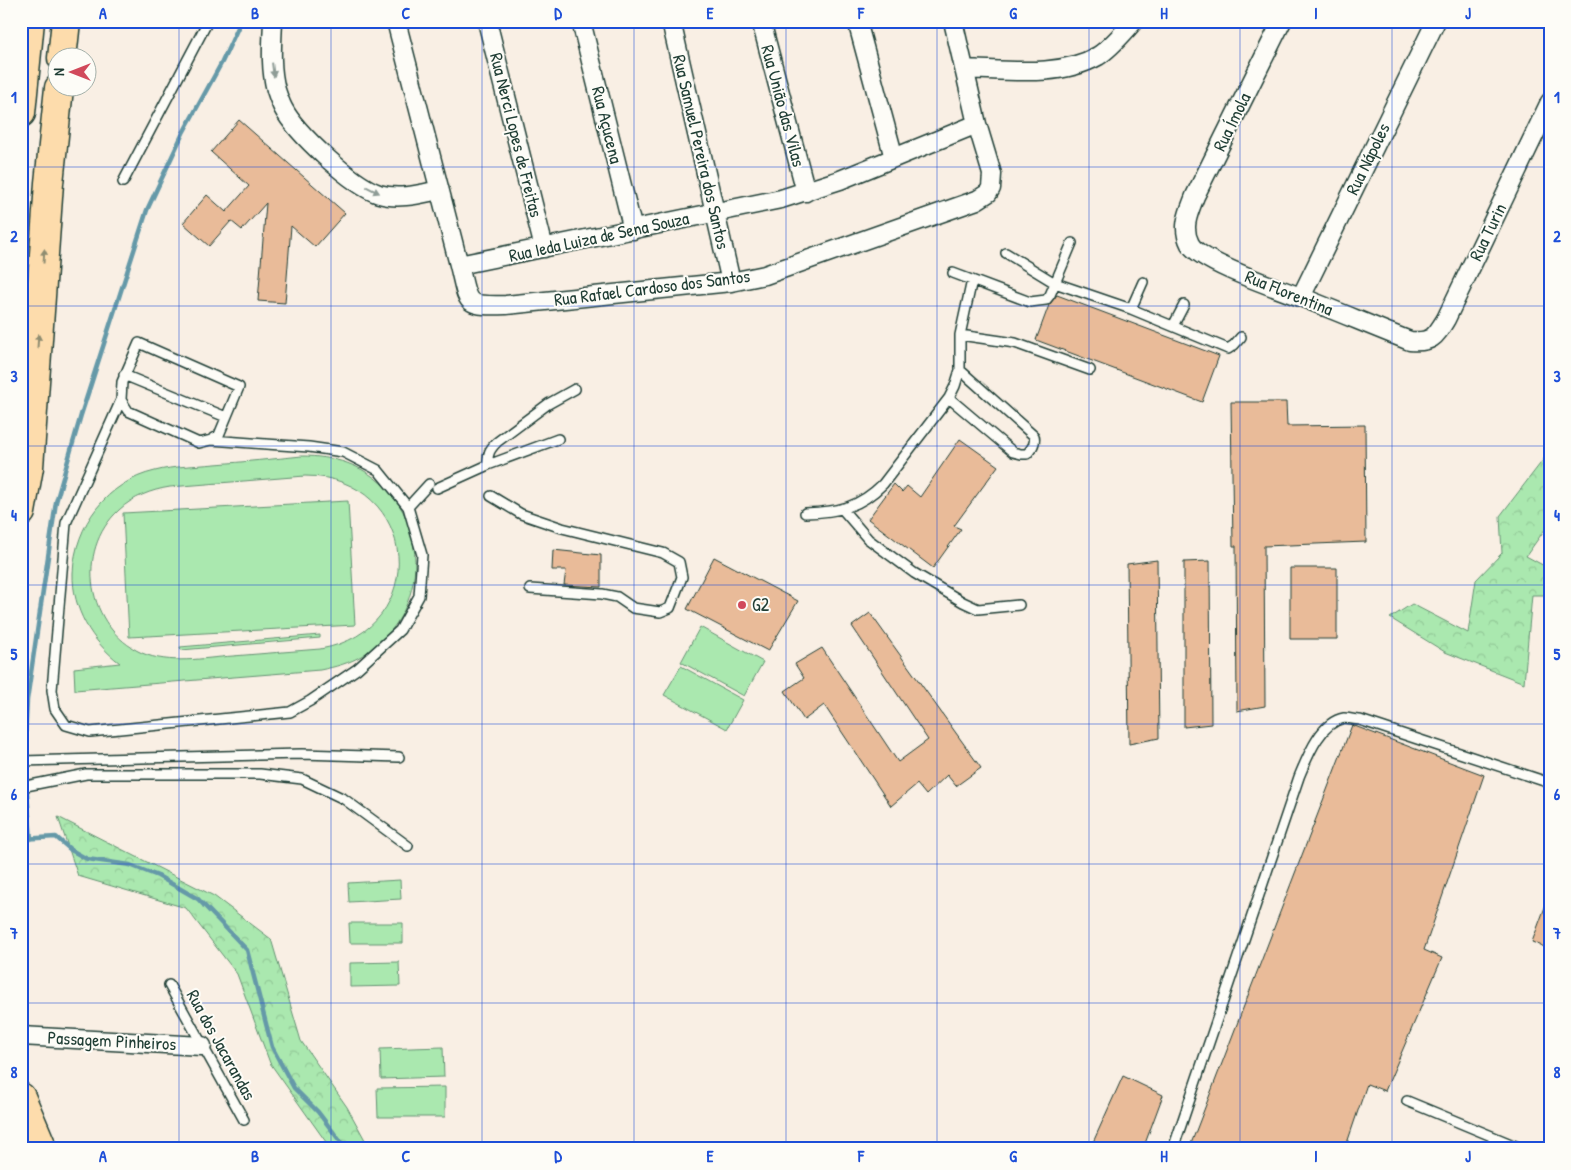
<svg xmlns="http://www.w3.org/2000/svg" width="1571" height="1170" font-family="'Patrick Hand',sans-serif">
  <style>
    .forest { fill: url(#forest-crowns); stroke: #649272 }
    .garden { fill: #aae8af; stroke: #649272; fill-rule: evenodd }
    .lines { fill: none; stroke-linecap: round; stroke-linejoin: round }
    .stream { stroke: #6599a8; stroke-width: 4.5 }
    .building { fill: #e9bb99; stroke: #1f3d34 }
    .service-casing { stroke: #1f3d34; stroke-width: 12 }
    .minor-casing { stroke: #1f3d34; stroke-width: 21 }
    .primary-casing { stroke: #1f3d34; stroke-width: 31 }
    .service { stroke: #fdfcf7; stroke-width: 9 }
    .minor { stroke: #fdfcf7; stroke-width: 18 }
    .primary { stroke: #fddcac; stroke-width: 28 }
    .oneway { fill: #8e9c96 }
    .oneway2 { fill: #8e8c70 }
    .grid { fill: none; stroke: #1d4ed8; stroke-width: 1; stroke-opacity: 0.55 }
    .poi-dot { fill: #d1495b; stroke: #fdfcf7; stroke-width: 2 }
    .labels { text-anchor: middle; stroke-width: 4; stroke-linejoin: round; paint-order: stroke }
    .street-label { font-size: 18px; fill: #1f3d34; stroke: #fdfcf7 }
    .poi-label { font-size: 18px; fill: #1f3d34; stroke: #fdfcf7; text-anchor: start }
    .neatline { fill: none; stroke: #1d4ed8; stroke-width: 2 }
    .grid-label { font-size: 16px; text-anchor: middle; font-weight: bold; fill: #1d4ed8 }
  </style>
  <defs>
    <pattern id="forest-crowns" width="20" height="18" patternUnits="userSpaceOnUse" patternTransform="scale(1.25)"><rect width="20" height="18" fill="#aae8af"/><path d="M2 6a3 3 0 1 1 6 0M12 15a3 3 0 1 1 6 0" fill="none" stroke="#92c897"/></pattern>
  </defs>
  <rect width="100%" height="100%" fill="#f9efe4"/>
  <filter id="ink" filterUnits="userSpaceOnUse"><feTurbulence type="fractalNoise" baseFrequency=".02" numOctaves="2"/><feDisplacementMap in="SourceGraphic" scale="10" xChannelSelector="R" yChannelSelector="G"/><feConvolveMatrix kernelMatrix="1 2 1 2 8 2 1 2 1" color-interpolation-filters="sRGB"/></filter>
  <g filter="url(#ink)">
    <!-- forest -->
    <path class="forest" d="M 1550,451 L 1550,526 L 1548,525 L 1526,556 L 1550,569 L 1550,595 L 1532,595 L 1524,683 L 1445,652 L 1390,618 L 1412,604 L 1468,633 L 1476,580 L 1502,553 L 1500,516 Z
      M 58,817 L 214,896 L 271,939 L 301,1041 L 347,1107 L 370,1149 L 331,1149 L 270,1063 L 237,974 L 186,908 L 78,876 Z"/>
    <!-- garden -->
    <path class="garden" d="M 302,456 C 317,456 332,458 347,463 C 431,493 438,610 363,655 C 350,663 335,667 320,670 L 75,690 L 74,668 L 120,663 C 92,642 72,609 73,573 C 75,525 107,482 155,471 C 174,466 195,466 215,464 C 244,462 273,459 302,456 ZM 305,476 C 420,476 433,630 320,649 C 291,651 262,654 233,656 C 203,658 170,665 142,653 C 87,628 74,551 119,510 C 133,497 151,490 170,487 Z
      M 348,501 L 355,625 L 129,637 L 123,513 Z
      M 700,627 L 763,662 L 744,696 L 681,662 Z
      M 320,635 L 320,638 L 181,650 L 180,647 Z
      M 681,666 L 743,700 L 727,729 L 664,695 Z
      M 400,880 L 401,899 L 349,902 L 348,883 Z
      M 349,923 L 403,923 L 403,943 L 350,943 Z
      M 399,962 L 400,986 L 350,987 L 350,963 Z
      M 443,1047 L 444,1077 L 381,1079 L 380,1049 Z
      M 445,1087 L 445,1117 L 378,1117 L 377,1088 Z"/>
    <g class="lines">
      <!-- stream -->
      <path class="stream" d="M 21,839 L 56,837 L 71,850 L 87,859 L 130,865 L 158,876 L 198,899 L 247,950 L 272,1047 L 294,1088 L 318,1112 L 346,1149
        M 31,839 L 24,760 L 27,700 L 56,502 L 81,415 L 147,210 L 183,133 L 222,62 L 241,21"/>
    </g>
    <!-- building -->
    <path class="building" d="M 239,120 L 345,213 L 315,247 L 291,226 L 285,303 L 258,301 L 266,203 L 242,230 L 231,221 L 209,246 L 183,223 L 207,195 L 226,212 L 249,186 L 211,152 Z
      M 1057,295 L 1219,356 L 1202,402 L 1036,340 L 1049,305 Z
      M 1231,402 L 1286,402 L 1287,426 L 1365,425 L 1366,542 L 1264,546 L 1265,706 L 1237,711 L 1236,546 L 1233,546 Z
      M 960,439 L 998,466 L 954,526 L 961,529 L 933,568 L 868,519 L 894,484 L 902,492 L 907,486 L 920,497 Z
      M 553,550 L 601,555 L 601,587 L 564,585 L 566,570 L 552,570 Z
      M 714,557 L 798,601 L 768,651 L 687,609 Z
      M 1157,560 L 1159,738 L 1129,744 L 1127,564 Z
      M 1210,561 L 1211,724 L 1184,727 L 1184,562 Z
      M 1290,568 L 1337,568 L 1337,639 L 1290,639 Z
      M 870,613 L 981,768 L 956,786 L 947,775 L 926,795 L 917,784 L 891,806 L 824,705 L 804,720 L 785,691 L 804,678 L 795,664 L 822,648 L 898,762 L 928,740 L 852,626 Z
      M 1352,725 L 1484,775 L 1424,950 L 1442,958 L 1385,1091 L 1367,1084 L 1345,1149 L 1189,1149 Z
      M 1548,899 L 1550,899 L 1550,949 L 1532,942 Z
      M 1123,1076 L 1163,1095 L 1143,1149 L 1090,1149 Z"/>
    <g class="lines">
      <defs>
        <path id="service" d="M 123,182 L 208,21
          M 1006,253 L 1055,283 L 1131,309 L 1228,349 L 1234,345 L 1241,337
          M 953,273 L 1030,302 L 1046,300 L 1050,295 L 1072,243
          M 1131,309 L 1143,282
          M 1173,326 L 1184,305
          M 960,335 L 1015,343 L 1090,370
          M 139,343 L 239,387 L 219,435 L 211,440 L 199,443 L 128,411 L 121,400 L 122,382 Z
          M 124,375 L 226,417
          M 949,398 L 1013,452 L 1021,454 L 1027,454 C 1032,448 1036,443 1034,436 L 960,370
          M 121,400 L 66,523 L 52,690 L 55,709 L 66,725 L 90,732 L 290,712 L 310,701 L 357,669 L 400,630 L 419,596 L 422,555 L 408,507 L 378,470 L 343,452 L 309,447 L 211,440
          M 558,439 L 488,465 C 487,454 490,449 497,442 L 548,404 L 575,389
          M 437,488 L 488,465
          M 491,496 L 521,514 L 562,528 L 663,553 L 679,562 L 682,577 L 670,608 L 660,612 L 633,608 L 617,597 L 602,594 L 530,589
          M 408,507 L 429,484
          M 843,510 L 868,539 L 914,573 L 963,602 L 978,609 L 1019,605
          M 805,513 C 838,512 859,508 883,484 L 949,398 L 955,386 L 960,370 L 960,335 L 972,280
          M 21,761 L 302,754 L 399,757
          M 21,787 L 86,774 L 260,774 L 302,779 L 344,799 L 408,846
          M 169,985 L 244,1120
          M 1407,1101 L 1523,1149
          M 1173,1149 L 1299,777 C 1307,758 1320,722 1344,718 C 1348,718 1355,720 1360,720 L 1550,783
          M 1490,1149 L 1494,1137"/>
        <path id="minor" d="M 273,21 C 272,44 270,68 276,90 C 278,96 280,102 283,108 C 296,133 352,185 379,194 C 399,200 420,194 439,190
          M 396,21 L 459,265 L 781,199 L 840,180 L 977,124
          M 487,21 L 544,248
          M 581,21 L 633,230
          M 671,21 L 731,282
          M 761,21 L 806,192
          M 857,21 L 894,158
          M 1282,21 L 1195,196 C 1189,212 1181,227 1190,244 C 1201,263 1280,289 1303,298 C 1339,312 1374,327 1410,341 C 1432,343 1435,337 1446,319 L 1550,102
          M 965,69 C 1007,70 1059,78 1098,56 C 1111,48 1123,33 1134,21
          M 459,265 C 469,305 463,306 506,305 L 731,282 L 765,275 L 977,200 L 988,193 L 991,188 L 992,174 L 977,124 L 953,21
          M 1301,297 L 1436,21
          M 21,1036 L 202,1046"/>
        <path id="primary" d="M 62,58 L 66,21
          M 21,113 L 30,21
          M 21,512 L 29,467 L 49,183 L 59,88
          M 21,1097 L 43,1149"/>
      </defs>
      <!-- service casing -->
      <use href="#service" class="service-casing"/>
      <!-- minor casing -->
      <use href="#minor" class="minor-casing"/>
      <!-- primary casing -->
      <use href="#primary" class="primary-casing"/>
      <!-- service -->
      <use href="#service" class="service"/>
      <!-- minor -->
      <use href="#minor" class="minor"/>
      <!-- primary -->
      <use href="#primary" class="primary"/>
    </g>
    <!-- one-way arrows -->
    <defs><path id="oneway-solid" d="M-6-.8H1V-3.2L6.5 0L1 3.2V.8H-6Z" transform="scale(1.25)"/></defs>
    <g class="oneway">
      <use href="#oneway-solid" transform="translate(273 70) rotate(83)"/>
      <use href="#oneway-solid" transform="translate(373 190) rotate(26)"/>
    </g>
    <g class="oneway2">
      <use href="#oneway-solid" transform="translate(44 256) rotate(-86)"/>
      <use href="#oneway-solid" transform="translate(38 341) rotate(-86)"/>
    </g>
  </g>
  <!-- grid -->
  <path class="grid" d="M 179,21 L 179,1149M 331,21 L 331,1149M 482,21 L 482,1149M 634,21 L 634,1149M 786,21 L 786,1149M 937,21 L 937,1149M 1089,21 L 1089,1149M 1240,21 L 1240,1149M 1392,21 L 1392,1149M 21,167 L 1550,167M 21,306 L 1550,306M 21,446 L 1550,446M 21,585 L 1550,585M 21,724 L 1550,724M 21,864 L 1550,864M 21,1003 L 1550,1003"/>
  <!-- markers -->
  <circle class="poi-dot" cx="742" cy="605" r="5"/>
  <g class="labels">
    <!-- street labels -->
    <g class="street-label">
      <text transform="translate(783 106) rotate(75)" y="6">Rua União das Vilas</text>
      <text transform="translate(1232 122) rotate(-64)" y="6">Rua Ímola</text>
      <text transform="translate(607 125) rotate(76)" y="6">Rua Açucena</text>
      <text transform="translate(516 135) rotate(76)" y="6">Rua Nerci Lopes de Freitas</text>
      <text transform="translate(701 152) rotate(77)" y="6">Rua Samuel Pereira dos Santos</text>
      <text transform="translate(1368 159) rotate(-64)" y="6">Rua Nápoles</text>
      <text transform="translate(1488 232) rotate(-64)" y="6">Rua Turin</text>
      <text transform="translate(599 237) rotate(-12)" y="6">Rua Ieda Luiza de Sena Souza</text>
      <text transform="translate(652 288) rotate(-7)" y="6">Rua Rafael Cardoso dos Santos</text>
      <text transform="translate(1289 293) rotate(22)" y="6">Rua Florentina</text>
      <text transform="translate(112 1041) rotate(3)" y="6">Passagem Pinheiros</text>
      <text transform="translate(221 1045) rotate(61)" y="6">Rua dos Jacarandas</text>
    </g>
    <!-- poi labels -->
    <g class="poi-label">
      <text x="752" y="611">G2</text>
    </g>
  </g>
  <!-- margin -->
  <rect width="1571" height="1170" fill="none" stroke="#fdfcf7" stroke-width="55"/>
  <!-- north arrow -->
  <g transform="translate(72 72) rotate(270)"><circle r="24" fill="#fdfcf7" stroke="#a4b0a9"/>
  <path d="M0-4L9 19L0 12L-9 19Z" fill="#d1495b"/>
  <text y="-8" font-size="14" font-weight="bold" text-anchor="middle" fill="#1f3d34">N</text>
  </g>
  <rect x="28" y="28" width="1516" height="1114" class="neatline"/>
  <g class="grid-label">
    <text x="103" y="19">A</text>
    <text x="255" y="19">B</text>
    <text x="406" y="19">C</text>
    <text x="558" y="19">D</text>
    <text x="710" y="19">E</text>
    <text x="861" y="19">F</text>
    <text x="1013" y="19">G</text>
    <text x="1164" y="19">H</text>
    <text x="1316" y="19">I</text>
    <text x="1468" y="19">J</text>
    <text x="14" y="103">1</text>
    <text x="1557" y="103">1</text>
    <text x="14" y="242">2</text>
    <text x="1557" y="242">2</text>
    <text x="14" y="382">3</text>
    <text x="1557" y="382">3</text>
    <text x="14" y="521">4</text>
    <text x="1557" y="521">4</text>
    <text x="14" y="660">5</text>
    <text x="1557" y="660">5</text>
    <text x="14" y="800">6</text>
    <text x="1557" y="800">6</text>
    <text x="14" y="939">7</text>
    <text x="1557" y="939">7</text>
    <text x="14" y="1078">8</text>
    <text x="1557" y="1078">8</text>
    <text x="103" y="1162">A</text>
    <text x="255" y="1162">B</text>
    <text x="406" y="1162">C</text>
    <text x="558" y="1162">D</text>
    <text x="710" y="1162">E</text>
    <text x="861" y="1162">F</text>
    <text x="1013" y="1162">G</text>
    <text x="1164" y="1162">H</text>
    <text x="1316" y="1162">I</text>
    <text x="1468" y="1162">J</text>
  </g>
</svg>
